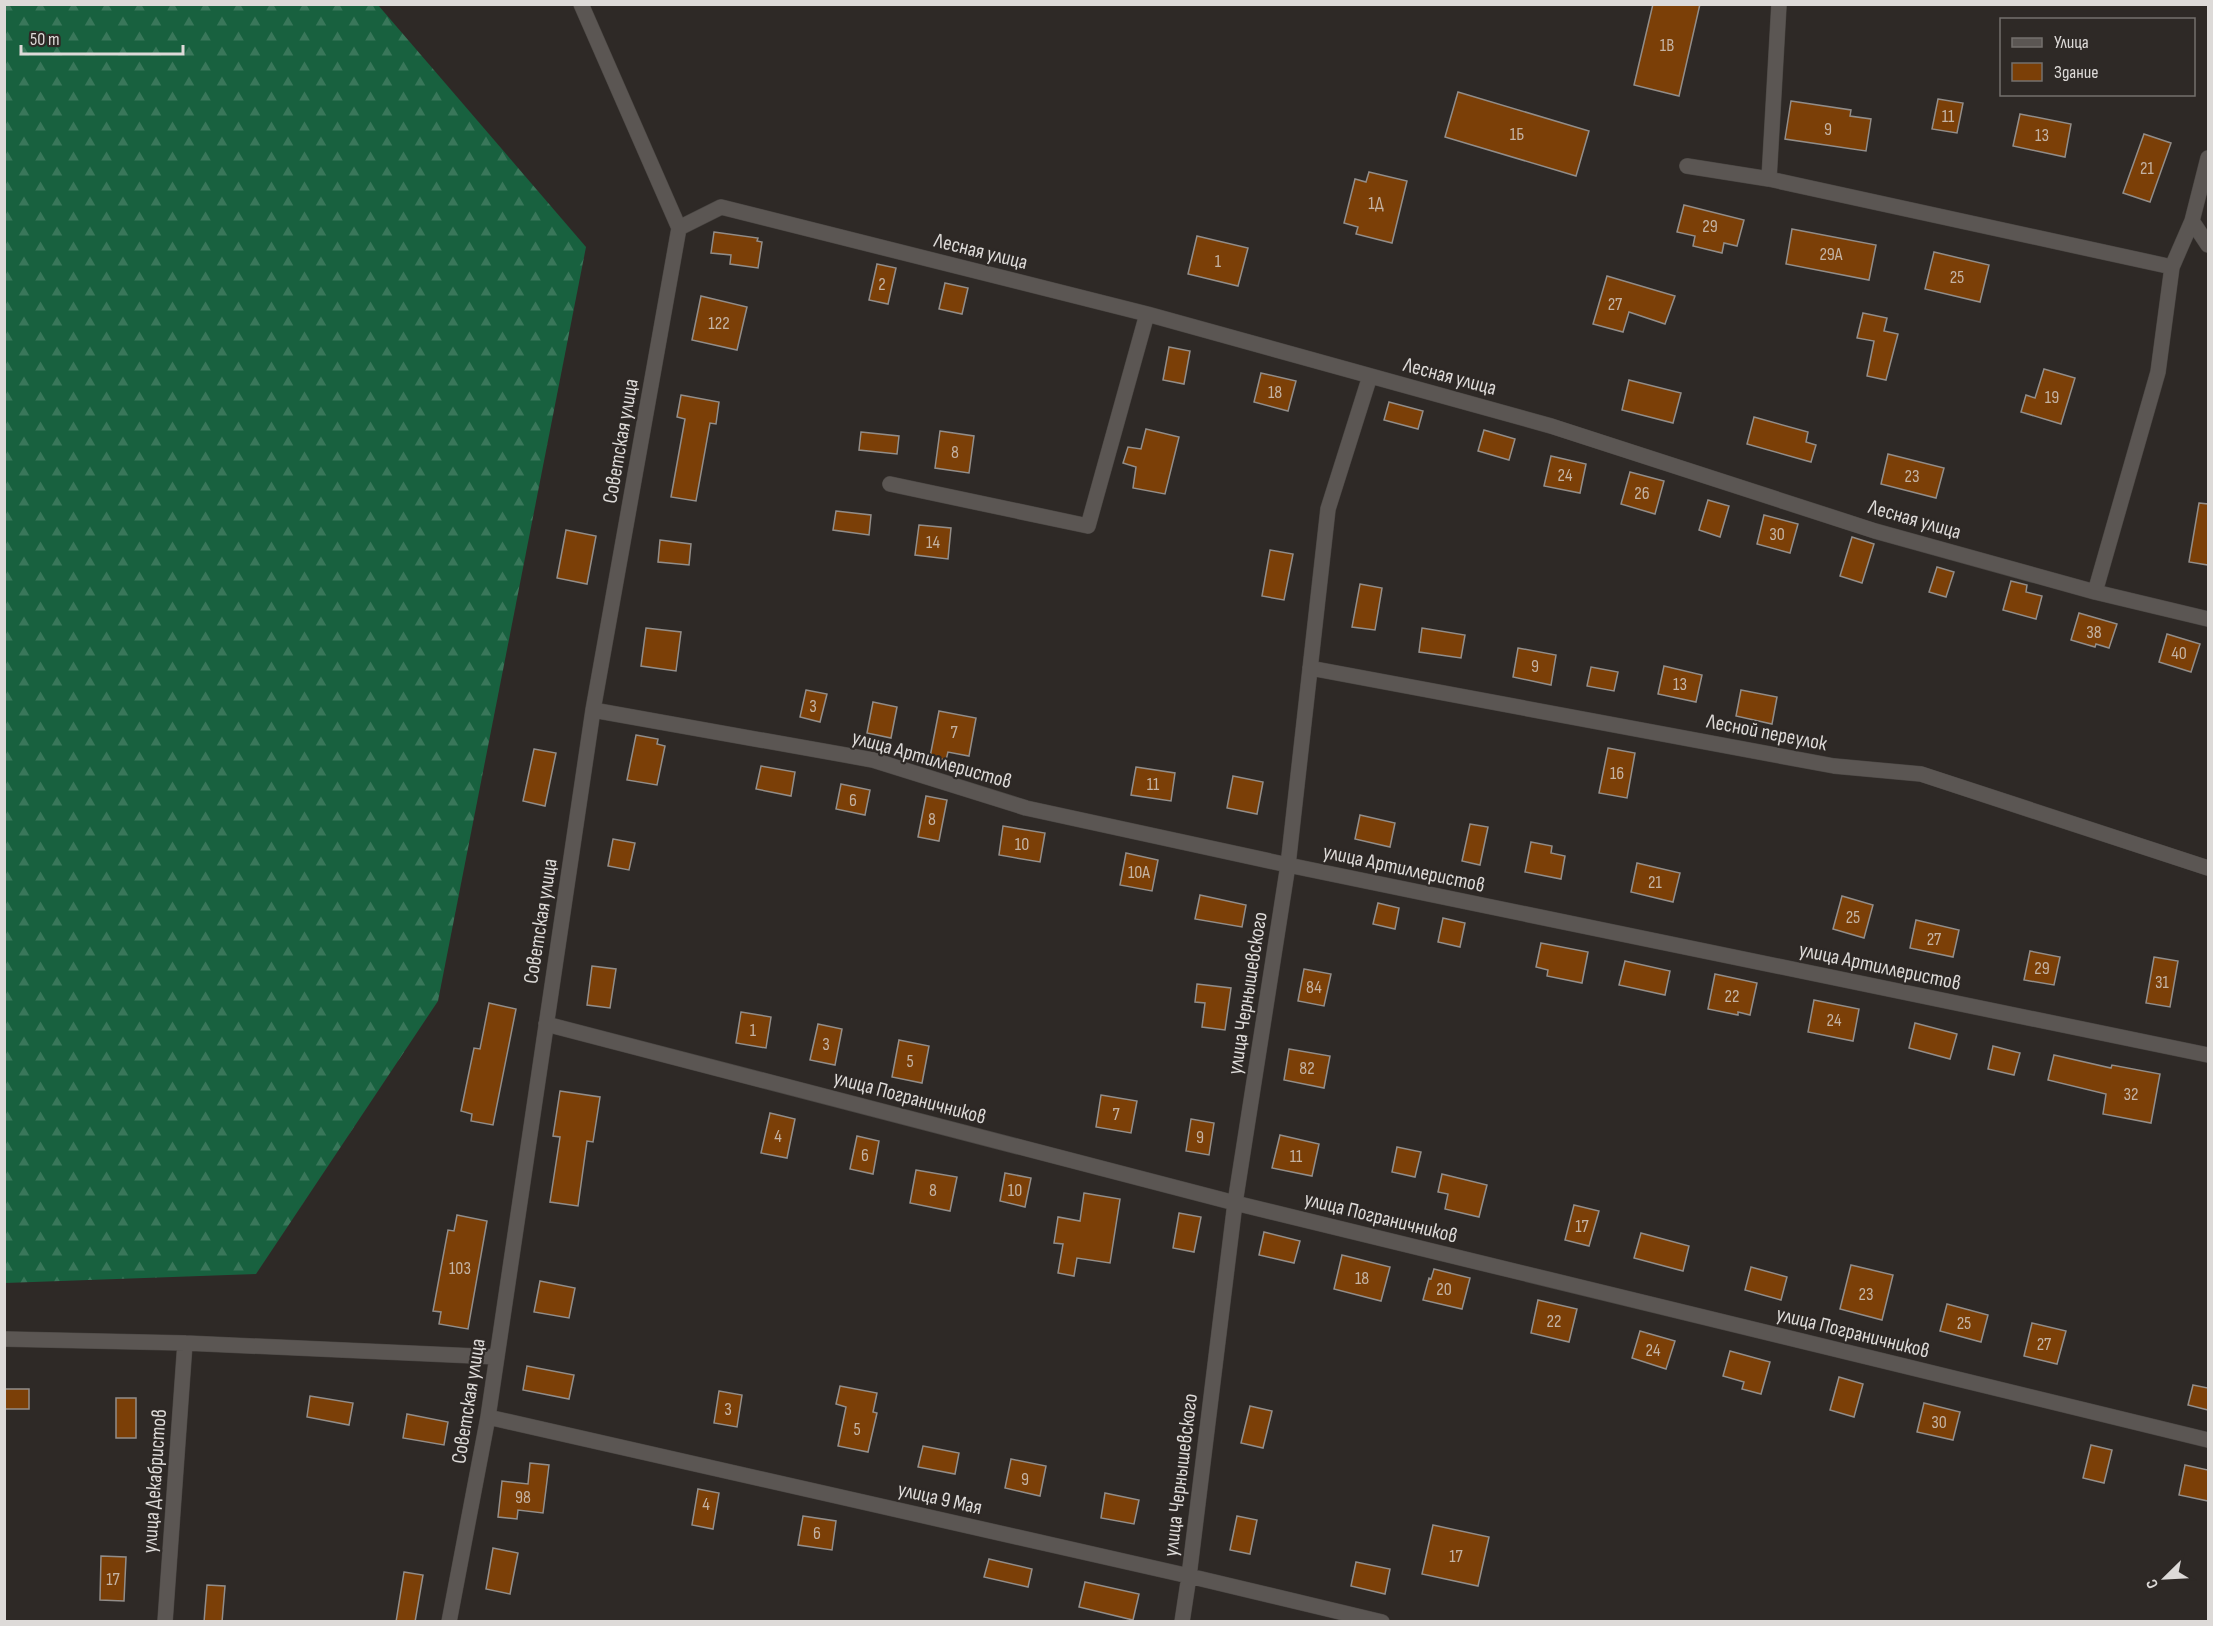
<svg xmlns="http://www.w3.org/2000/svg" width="2213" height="1626" font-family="'Sofia Sans Condensed',sans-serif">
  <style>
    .forest { fill: url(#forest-firs) }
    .building { fill: #7b3f07; stroke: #928d89; stroke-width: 1.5 }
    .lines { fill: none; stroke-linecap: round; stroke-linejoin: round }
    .minor-casing { stroke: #4a4643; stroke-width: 16 }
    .minor { stroke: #5b5653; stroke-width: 15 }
    .labels { text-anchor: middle; stroke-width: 4.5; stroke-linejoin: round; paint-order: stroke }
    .number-label { font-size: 18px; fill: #c4b3a4 }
    .street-label { font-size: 21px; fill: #dddad8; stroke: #2e2926 }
  </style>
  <defs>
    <pattern id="forest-firs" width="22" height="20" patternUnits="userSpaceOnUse" patternTransform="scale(1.5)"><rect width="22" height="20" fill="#18613f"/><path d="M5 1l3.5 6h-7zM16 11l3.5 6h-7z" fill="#39775a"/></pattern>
  </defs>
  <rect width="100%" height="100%" fill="#2e2926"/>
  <!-- forest -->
  <path class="forest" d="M 4,5 L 378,5 L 586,247 L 438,1001 L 256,1274 L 5,1283 Z"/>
  <!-- building -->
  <path class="building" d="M 1653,4 L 1700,4 L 1679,96 L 1634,85 Z
    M 1458,92 L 1589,131 L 1576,176 L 1445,137 Z
    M 1938,99 L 1963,103 L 1957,133 L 1932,129 Z
    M 1791,101 L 1851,110 L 1850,116 L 1871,119 L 1866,151 L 1785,139 Z
    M 2020,114 L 2071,124 L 2065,157 L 2013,146 Z
    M 2144,134 L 2171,143 L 2150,202 L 2123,193 Z
    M 1369,172 L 1407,181 L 1392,243 L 1356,234 L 1358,227 L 1344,223 L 1355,179 L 1366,182 Z
    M 1684,205 L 1744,220 L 1737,246 L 1724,243 L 1722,253 L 1693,246 L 1695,236 L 1677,232 Z
    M 1792,229 L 1876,245 L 1869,280 L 1786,264 Z
    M 714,232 L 758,238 L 757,241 L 762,242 L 758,268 L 730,264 L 731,255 L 711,253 Z
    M 1197,236 L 1248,248 L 1238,286 L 1188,274 Z
    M 1934,252 L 1989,265 L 1980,302 L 1925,289 Z
    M 877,264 L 896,268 L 888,304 L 869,300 Z
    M 1607,276 L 1675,296 L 1665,324 L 1629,312 L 1623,332 L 1593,324 Z
    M 945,283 L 968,288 L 962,314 L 939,309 Z
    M 701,296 L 747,307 L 737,350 L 692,340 Z
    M 1863,313 L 1887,318 L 1884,331 L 1898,334 L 1886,380 L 1867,376 L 1874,341 L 1857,338 Z
    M 1169,347 L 1190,351 L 1184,384 L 1163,380 Z
    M 2044,369 L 2075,378 L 2061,424 L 2021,412 L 2026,395 L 2035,398 Z
    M 1261,373 L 1296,381 L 1288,411 L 1254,402 Z
    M 1629,380 L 1681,393 L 1673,423 L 1622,410 Z
    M 681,395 L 719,402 L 716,424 L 710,423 L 696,501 L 671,497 L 685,419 L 677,417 Z
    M 1389,402 L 1423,411 L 1418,429 L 1384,420 Z
    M 1754,417 L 1808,432 L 1806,442 L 1816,445 L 1811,462 L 1747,444 Z
    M 1146,429 L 1179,437 L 1165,494 L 1133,488 L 1136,467 L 1123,463 L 1128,447 L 1141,449 Z
    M 1484,430 L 1515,439 L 1509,460 L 1478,451 Z
    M 940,431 L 974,436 L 969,473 L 935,468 Z
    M 861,432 L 899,436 L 897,454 L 859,450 Z
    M 1888,454 L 1944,468 L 1936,498 L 1881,484 Z
    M 1551,456 L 1586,464 L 1580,493 L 1544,486 Z
    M 1630,472 L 1664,481 L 1655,514 L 1621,504 Z
    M 1708,500 L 1729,506 L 1720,537 L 1699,530 Z
    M 2199,503 L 2208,504 L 2208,565 L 2189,562 Z
    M 836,511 L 871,515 L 869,535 L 833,530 Z
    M 1764,515 L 1798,524 L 1790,553 L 1757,544 Z
    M 919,525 L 951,528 L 948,559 L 915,555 Z
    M 566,530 L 596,536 L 587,584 L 557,578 Z
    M 1852,537 L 1874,544 L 1862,583 L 1840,576 Z
    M 660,540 L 691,544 L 689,565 L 658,562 Z
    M 1270,550 L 1293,554 L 1284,600 L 1262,596 Z
    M 1937,567 L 1954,572 L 1946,597 L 1929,592 Z
    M 2011,581 L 2027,585 L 2026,592 L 2042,596 L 2036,619 L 2003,610 Z
    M 1360,584 L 1382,588 L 1375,630 L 1352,627 Z
    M 2079,613 L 2117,624 L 2109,648 L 2096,644 L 2095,647 L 2071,640 Z
    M 646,628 L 681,632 L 676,671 L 641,666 Z
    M 1422,628 L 1465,635 L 1461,658 L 1419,652 Z
    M 2167,634 L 2200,644 L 2191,672 L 2159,662 Z
    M 1518,648 L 1556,655 L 1551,685 L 1513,677 Z
    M 1664,666 L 1702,675 L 1696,702 L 1658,694 Z
    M 1591,667 L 1618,672 L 1614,691 L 1587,686 Z
    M 806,690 L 827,694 L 820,722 L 800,717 Z
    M 1741,690 L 1777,697 L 1772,724 L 1736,716 Z
    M 873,702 L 897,707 L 891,738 L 867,733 Z
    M 939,711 L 976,718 L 969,756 L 948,752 L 946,760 L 930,757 Z
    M 636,735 L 658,739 L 657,744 L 665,746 L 657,785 L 627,780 Z
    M 1608,748 L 1635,753 L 1627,798 L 1599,793 Z
    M 534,749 L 556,753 L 545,806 L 523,801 Z
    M 761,766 L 795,772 L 791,796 L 756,789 Z
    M 1136,767 L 1175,773 L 1171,801 L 1131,795 Z
    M 1233,776 L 1263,782 L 1257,814 L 1227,808 Z
    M 841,784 L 870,790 L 865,815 L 836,809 Z
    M 926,796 L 947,800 L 939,841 L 918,837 Z
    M 1360,815 L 1395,823 L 1390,847 L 1355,839 Z
    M 1470,824 L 1488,827 L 1480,865 L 1462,861 Z
    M 1003,826 L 1045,833 L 1040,862 L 999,855 Z
    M 613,839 L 635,843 L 629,870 L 608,866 Z
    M 1531,842 L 1552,846 L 1551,853 L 1565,856 L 1561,879 L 1525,872 Z
    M 1126,853 L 1158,860 L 1152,891 L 1120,885 Z
    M 1637,863 L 1680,873 L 1673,902 L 1631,892 Z
    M 1200,895 L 1246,905 L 1242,927 L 1195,919 Z
    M 1842,896 L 1873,905 L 1864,938 L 1833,929 Z
    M 1378,903 L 1399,908 L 1395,929 L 1373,924 Z
    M 1443,918 L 1465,923 L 1460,947 L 1438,942 Z
    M 1916,920 L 1959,930 L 1953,957 L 1910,948 Z
    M 1541,943 L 1588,952 L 1582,983 L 1547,976 L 1548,970 L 1536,967 Z
    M 2030,951 L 2060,957 L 2054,985 L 2024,980 Z
    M 2154,957 L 2178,961 L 2170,1007 L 2146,1003 Z
    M 1625,961 L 1670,971 L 1665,995 L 1619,985 Z
    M 592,966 L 616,969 L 610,1008 L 587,1005 Z
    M 1304,969 L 1331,974 L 1324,1006 L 1298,1001 Z
    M 1715,974 L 1757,983 L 1750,1015 L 1738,1012 L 1738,1015 L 1708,1009 Z
    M 1197,984 L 1231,988 L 1225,1030 L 1202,1027 L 1205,1003 L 1195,1002 Z
    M 1814,1000 L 1859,1009 L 1853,1041 L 1808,1032 Z
    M 489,1003 L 516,1009 L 493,1125 L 471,1121 L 472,1114 L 461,1111 L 474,1048 L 480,1049 Z
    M 741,1012 L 771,1017 L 766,1048 L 736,1043 Z
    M 1915,1023 L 1957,1034 L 1950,1059 L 1909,1048 Z
    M 818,1024 L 842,1029 L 835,1065 L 810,1060 Z
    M 899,1040 L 929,1046 L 922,1083 L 892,1077 Z
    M 1993,1046 L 2020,1053 L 2014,1075 L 1988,1069 Z
    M 1289,1049 L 1330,1056 L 1324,1088 L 1284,1080 Z
    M 2054,1055 L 2111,1068 L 2112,1065 L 2160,1074 L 2151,1123 L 2103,1114 L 2106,1094 L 2048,1080 Z
    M 560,1091 L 600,1097 L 593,1142 L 587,1141 L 578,1206 L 550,1202 L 560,1137 L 553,1136 Z
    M 1101,1095 L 1137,1101 L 1131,1133 L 1096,1127 Z
    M 770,1113 L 795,1119 L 787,1158 L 761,1153 Z
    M 1191,1119 L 1214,1123 L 1209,1155 L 1186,1151 Z
    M 1280,1135 L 1319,1144 L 1312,1176 L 1272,1168 Z
    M 857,1136 L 879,1141 L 873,1174 L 850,1169 Z
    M 1397,1147 L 1421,1152 L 1415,1177 L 1392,1172 Z
    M 916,1170 L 957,1177 L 950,1211 L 910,1203 Z
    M 1005,1173 L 1031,1178 L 1025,1207 L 1000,1201 Z
    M 1442,1174 L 1487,1185 L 1479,1217 L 1445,1209 L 1448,1194 L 1438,1192 Z
    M 1084,1193 L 1120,1199 L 1110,1263 L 1077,1258 L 1074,1276 L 1058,1273 L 1063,1244 L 1054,1243 L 1058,1217 L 1080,1221 Z
    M 1574,1205 L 1599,1211 L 1589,1246 L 1565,1240 Z
    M 1179,1213 L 1201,1217 L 1194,1252 L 1173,1248 Z
    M 457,1215 L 487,1221 L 468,1329 L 439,1324 L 441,1312 L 433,1311 L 448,1230 L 454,1231 Z
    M 1264,1232 L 1300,1241 L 1294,1263 L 1259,1255 Z
    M 1641,1233 L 1689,1246 L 1683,1271 L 1634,1258 Z
    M 1342,1255 L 1390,1267 L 1381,1301 L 1334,1289 Z
    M 1851,1265 L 1893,1275 L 1882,1320 L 1840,1309 Z
    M 1751,1267 L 1787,1277 L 1781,1300 L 1745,1290 Z
    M 1434,1269 L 1470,1278 L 1462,1309 L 1423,1300 L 1429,1278 L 1431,1279 Z
    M 540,1281 L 575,1288 L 569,1318 L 534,1312 Z
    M 1538,1300 L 1577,1309 L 1569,1342 L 1531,1333 Z
    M 1947,1304 L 1988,1315 L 1981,1342 L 1940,1331 Z
    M 2032,1323 L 2066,1331 L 2057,1364 L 2024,1356 Z
    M 1640,1331 L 1675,1341 L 1666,1369 L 1632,1358 Z
    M 1730,1351 L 1770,1362 L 1761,1394 L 1742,1389 L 1744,1382 L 1723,1376 Z
    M 527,1366 L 574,1375 L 569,1399 L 523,1390 Z
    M 1839,1377 L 1863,1384 L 1854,1417 L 1830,1410 Z
    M 2193,1385 L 2208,1388 L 2208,1410 L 2188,1405 Z
    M 840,1386 L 877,1393 L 873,1412 L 877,1413 L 868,1452 L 838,1446 L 846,1407 L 836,1404 Z
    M 4,1389 L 29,1389 L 29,1409 L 4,1409 Z
    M 719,1391 L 742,1395 L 737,1427 L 714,1423 Z
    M 310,1396 L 353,1403 L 349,1425 L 307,1417 Z
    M 116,1398 L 136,1398 L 136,1438 L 116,1438 Z
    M 1924,1403 L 1960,1412 L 1953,1440 L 1917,1432 Z
    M 1250,1406 L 1272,1411 L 1263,1448 L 1241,1443 Z
    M 407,1414 L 448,1422 L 444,1445 L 403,1438 Z
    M 2091,1445 L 2112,1450 L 2104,1483 L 2083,1478 Z
    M 923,1446 L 959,1453 L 955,1474 L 918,1467 Z
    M 1011,1459 L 1046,1466 L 1040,1496 L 1005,1488 Z
    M 530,1463 L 549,1465 L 543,1513 L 518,1510 L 517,1519 L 498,1517 L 502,1481 L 528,1484 Z
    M 2185,1465 L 2208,1470 L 2208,1501 L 2179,1495 Z
    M 698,1489 L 719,1493 L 713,1529 L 692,1525 Z
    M 1105,1493 L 1139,1500 L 1134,1524 L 1101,1518 Z
    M 803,1516 L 836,1521 L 832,1550 L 798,1545 Z
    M 1237,1516 L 1257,1520 L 1250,1554 L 1230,1550 Z
    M 1433,1525 L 1489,1537 L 1478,1586 L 1422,1574 Z
    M 493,1548 L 518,1553 L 510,1594 L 486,1589 Z
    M 101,1556 L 126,1557 L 124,1601 L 100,1600 Z
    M 989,1559 L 1032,1569 L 1028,1587 L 984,1577 Z
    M 1356,1562 L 1390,1569 L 1385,1594 L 1351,1586 Z
    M 404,1572 L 423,1575 L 415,1622 L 396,1622 Z
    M 1085,1582 L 1139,1594 L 1133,1620 L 1079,1607 Z
    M 207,1585 L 225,1586 L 222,1622 L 204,1622 Z"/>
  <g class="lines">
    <defs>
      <path id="minor" d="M 581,4 L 679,228
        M 1687,166 L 1769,179 L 2172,267
        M 1769,179 L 1779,4
        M 2192,221 L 2208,245
        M 679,228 L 721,207 L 1147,314 L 1551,426 L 1875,531 L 2095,592 L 2208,619
        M 890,484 L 1088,526 L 1147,314
        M 2095,592 L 2158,372 L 2172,267 L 2192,221 L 2208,158
        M 1310,668 L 1834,766 L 1921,774 L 2208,868
        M 593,710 L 873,760 L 1026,808 L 1288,865 L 2208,1055
        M 546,1024 L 1235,1203 L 2208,1440
        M 4,1339 L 185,1343 L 497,1357
        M 488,1417 L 1189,1576 L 1382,1622
        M 165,1622 L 185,1343
        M 449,1622 L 488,1417 L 593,710 L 679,228
        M 1182,1622 L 1189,1576 L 1235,1203 L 1288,865 L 1328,509 L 1370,376"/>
    </defs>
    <!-- minor casing -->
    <use href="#minor" class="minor-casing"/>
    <!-- minor -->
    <use href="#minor" class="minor"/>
  </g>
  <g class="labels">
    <!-- number labels -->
    <g class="number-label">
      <text x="1667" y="51">1В</text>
      <text x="1948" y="122">11</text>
      <text x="1828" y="135">9</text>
      <text x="1517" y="140">1Б</text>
      <text x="2042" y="141">13</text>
      <text x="2147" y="174">21</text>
      <text x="1376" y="209">1Д</text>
      <text x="1710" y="232">29</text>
      <text x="1831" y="260">29А</text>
      <text x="1218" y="267">1</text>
      <text x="1957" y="283">25</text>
      <text x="882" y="290">2</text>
      <text x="1615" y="310">27</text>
      <text x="719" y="329">122</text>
      <text x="1275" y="398">18</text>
      <text x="2052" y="403">19</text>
      <text x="955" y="458">8</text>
      <text x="1565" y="481">24</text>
      <text x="1912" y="482">23</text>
      <text x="1642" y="499">26</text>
      <text x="1777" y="540">30</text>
      <text x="933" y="548">14</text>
      <text x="2094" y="638">38</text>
      <text x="2179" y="659">40</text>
      <text x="1535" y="672">9</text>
      <text x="1680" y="690">13</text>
      <text x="813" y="712">3</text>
      <text x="954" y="738">7</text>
      <text x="1617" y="779">16</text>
      <text x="1153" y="790">11</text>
      <text x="853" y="806">6</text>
      <text x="932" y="825">8</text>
      <text x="1022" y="850">10</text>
      <text x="1139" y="878">10А</text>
      <text x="1655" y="888">21</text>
      <text x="1853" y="923">25</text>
      <text x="1934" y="945">27</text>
      <text x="2042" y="974">29</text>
      <text x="2162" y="988">31</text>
      <text x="1314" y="993">84</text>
      <text x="1732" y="1002">22</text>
      <text x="1834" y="1026">24</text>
      <text x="753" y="1036">1</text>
      <text x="826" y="1050">3</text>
      <text x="910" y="1067">5</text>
      <text x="1307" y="1074">82</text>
      <text x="2131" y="1100">32</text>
      <text x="1116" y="1120">7</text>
      <text x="778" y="1142">4</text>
      <text x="1200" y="1143">9</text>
      <text x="865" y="1161">6</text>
      <text x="1296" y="1162">11</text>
      <text x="933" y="1196">8</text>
      <text x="1015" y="1196">10</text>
      <text x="1582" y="1232">17</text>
      <text x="460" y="1274">103</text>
      <text x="1362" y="1284">18</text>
      <text x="1444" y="1295">20</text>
      <text x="1866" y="1300">23</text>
      <text x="1554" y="1327">22</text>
      <text x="1964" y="1329">25</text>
      <text x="2044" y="1350">27</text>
      <text x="1653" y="1356">24</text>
      <text x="728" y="1415">3</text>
      <text x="1939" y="1428">30</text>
      <text x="857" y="1435">5</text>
      <text x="1025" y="1485">9</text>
      <text x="523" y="1503">98</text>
      <text x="706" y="1510">4</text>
      <text x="817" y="1539">6</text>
      <text x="1456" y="1562">17</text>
      <text x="113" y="1585">17</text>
    </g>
    <!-- street labels -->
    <g class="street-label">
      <text transform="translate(981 251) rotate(14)" y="7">Лесная улица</text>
      <text transform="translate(1450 376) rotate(15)" y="7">Лесная улица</text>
      <text transform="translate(620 441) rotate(-80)" y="7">Советская улица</text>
      <text transform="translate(1915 519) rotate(16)" y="7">Лесная улица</text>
      <text transform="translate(1767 732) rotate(11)" y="7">Лесной переулок</text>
      <text transform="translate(932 759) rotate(16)" y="7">улица Артиллеристов</text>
      <text transform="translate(1404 868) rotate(12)" y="7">улица Артиллеристов</text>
      <text transform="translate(540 921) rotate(-81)" y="7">Советская улица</text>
      <text transform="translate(1880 966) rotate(12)" y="7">улица Артиллеристов</text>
      <text transform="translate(1247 993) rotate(-81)" y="7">улица Чернышевского</text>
      <text transform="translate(910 1097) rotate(15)" y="7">улица Пограничников</text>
      <text transform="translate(1381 1217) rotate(14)" y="7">улица Пограничников</text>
      <text transform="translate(1853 1332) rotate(14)" y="7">улица Пограничников</text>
      <text transform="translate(468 1401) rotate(-81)" y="7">Советская улица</text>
      <text transform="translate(1180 1475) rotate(-83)" y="7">улица Чернышевского</text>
      <text transform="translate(154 1481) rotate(-86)" y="7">улица Декабристов</text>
      <text transform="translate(940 1498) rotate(13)" y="7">улица 9 Мая</text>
    </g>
  </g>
  <!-- border -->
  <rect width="2213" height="1626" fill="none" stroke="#dddad8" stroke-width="12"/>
  <!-- legend -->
  <rect x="2000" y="18" width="195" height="78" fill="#2e2926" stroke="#74706d" stroke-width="1.5"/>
  <rect x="2012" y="38" width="30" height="9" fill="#5b5653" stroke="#74706d" stroke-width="1.5"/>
  <text x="2054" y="48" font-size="18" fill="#dddad8">Улица</text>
  <rect x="2012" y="63" width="30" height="18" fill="#7b3f07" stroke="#74706d" stroke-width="1.5"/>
  <text x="2054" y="78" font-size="18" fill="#dddad8">Здание</text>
  <!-- north arrow -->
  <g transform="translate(2165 1578) rotate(246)" stroke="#2e2926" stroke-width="4.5" paint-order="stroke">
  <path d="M0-4.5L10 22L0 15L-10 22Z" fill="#dddad8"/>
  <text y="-9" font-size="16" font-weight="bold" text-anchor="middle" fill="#dddad8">С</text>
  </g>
  <!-- scale -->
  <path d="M21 45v9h162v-9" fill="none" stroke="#dddad8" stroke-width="3"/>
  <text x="30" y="45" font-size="18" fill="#dddad8" stroke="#2e2926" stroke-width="4.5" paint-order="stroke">50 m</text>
</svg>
